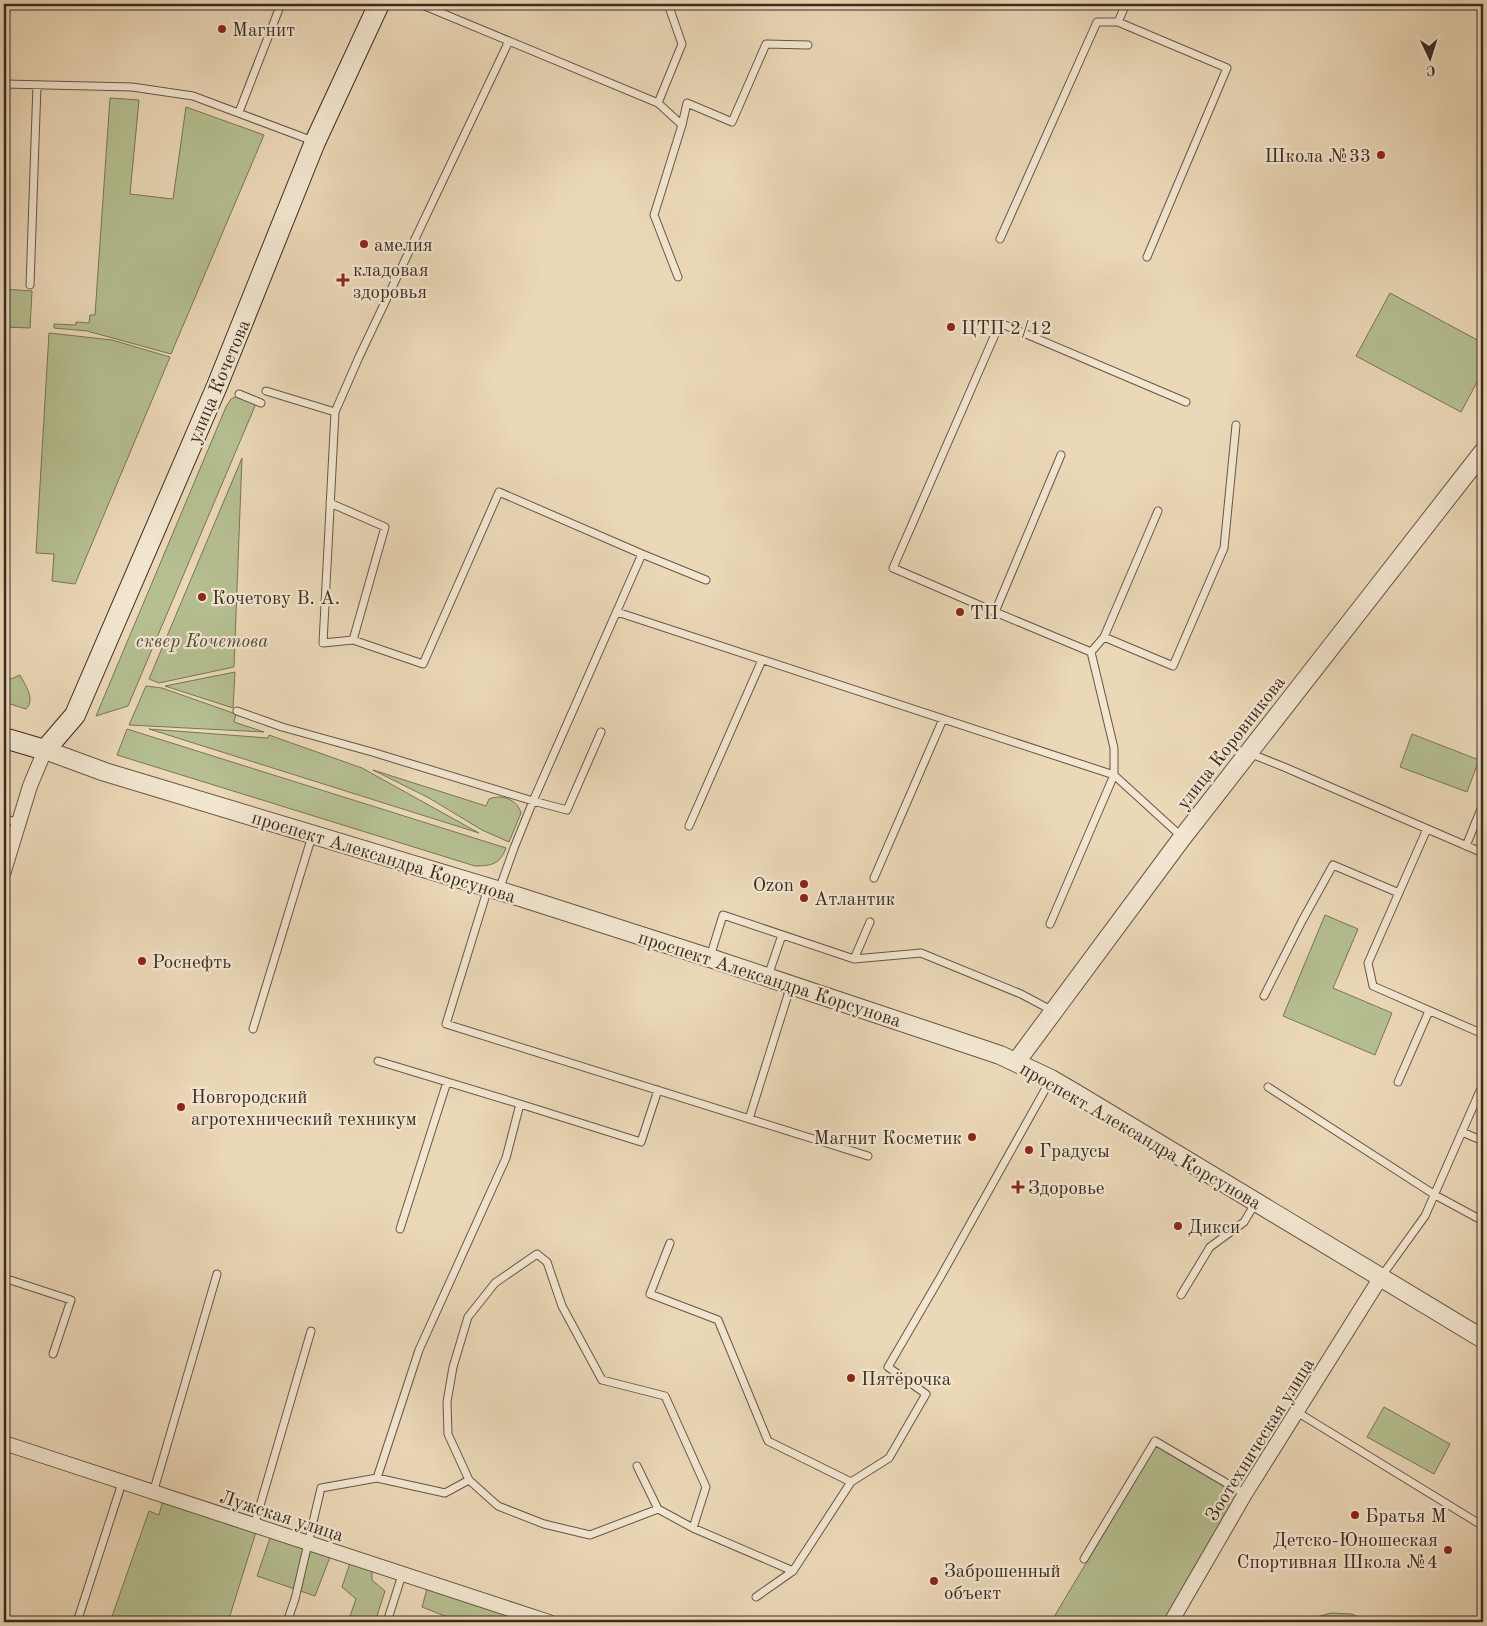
<svg xmlns="http://www.w3.org/2000/svg" width="1487" height="1626" font-family="'Old Standard TT',serif">
  <style>
    .green { fill: #b5bf90; stroke: #787559 }
    .lines { fill: none; stroke-linecap: round; stroke-linejoin: round }
    .service-casing { stroke: #675647; stroke-width: 9 }
    .minor-casing { stroke: #675647; stroke-width: 16 }
    .tertiary-casing { stroke: #675647; stroke-width: 20 }
    .secondary-casing { stroke: #3b2b22; stroke-width: 22 }
    .service { stroke: #f2e6d0; stroke-width: 7 }
    .minor { stroke: #f2e6d0; stroke-width: 14 }
    .tertiary { stroke: #f2e6d0; stroke-width: 18 }
    .secondary { stroke: #f2e6d0; stroke-width: 20 }
    .poi-dot { fill: #8f2418; stroke: #f2e6d0; stroke-width: 2 }
    .labels { text-anchor: middle; stroke-width: 4.5; stroke-linejoin: round; paint-order: stroke }
    .poi-label { font-size: 19px; fill: #3b2b22; stroke: #f2e6d0; text-anchor: start }
    .street-label { font-size: 19px; fill: #3b2b22; stroke: #f2e6d0 }
    .park-label { font-size: 19px; font-style: italic; fill: #534938; stroke: #f2e6d0 }
  </style>
  <rect width="100%" height="100%" fill="#ebd8b7"/>
  <filter id="stains"><feTurbulence type="fractalNoise" baseFrequency=".004" numOctaves="4"/><feColorMatrix values="0 0 0 0 .2 0 0 0 0 .09 0 0 0 0 .02 0 0 0 .5 -.17"/></filter>
  <radialGradient id="worn" r=".72"><stop offset=".6" stop-color="#630" stop-opacity="0"/><stop offset="1" stop-color="#630" stop-opacity=".3"/></radialGradient>
  <!-- green -->
  <path class="green" d="M 110,98 L 139,100 L 130,194 L 173,199 L 186,107 L 264,135 L 171,354 L 87,331 L 54,328 L 54,324 L 76,325 L 76,322 L 89,323 L 90,315 L 95,315 Z
    M 4,289 L 32,291 L 30,328 L 4,327 Z
    M 1390,293 L 1483,343 L 1483,371 L 1461,412 L 1356,356 Z
    M 49,333 L 112,340 L 170,357 L 75,584 L 52,581 L 54,554 L 36,553 Z
    M 235,397 L 252,401 L 255,406 L 128,706 L 96,716 L 226,407 L 231,399 Z
    M 242,458 L 234,667 L 159,683 L 149,679 Z
    M 235,672 L 233,708 L 165,686 Z
    M 20,675 C 25,685 36,699 26,709 L 4,702 L 4,682 Z
    M 146,686 L 162,688 L 236,714 L 234,722 L 264,732 L 129,725 Z
    M 127,729 L 506,848 C 500,864 492,866 475,866 L 117,755 Z
    M 149,729 L 268,738 L 269,735 L 362,768 L 479,833 Z
    M 1412,734 L 1479,760 L 1467,792 L 1400,767 Z
    M 373,770 L 486,806 L 489,799 C 502,794 517,799 521,813 L 509,842 L 482,830 L 429,798 Z
    M 1325,915 L 1358,929 L 1333,988 L 1392,1013 L 1375,1055 L 1283,1016 Z
    M 1384,1407 L 1450,1444 L 1434,1474 L 1367,1437 Z
    M 1156,1446 L 1242,1497 L 1167,1622 L 1051,1622 Z
    M 163,1500 L 256,1532 L 228,1622 L 110,1622 L 149,1511 L 159,1515 Z
    M 271,1535 L 330,1557 L 315,1596 L 257,1576 Z
    M 351,1560 L 372,1569 L 372,1580 L 385,1591 L 375,1622 L 348,1622 L 356,1599 L 342,1587 Z
    M 427,1589 L 526,1622 L 460,1622 L 422,1607 Z
    M 1331,1613 L 1352,1614 L 1368,1622 L 1307,1622 L 1313,1618 Z"/>
  <g class="lines">
    <defs>
      <path id="service" d="M 420,4 L 658,103 L 682,125
        M 1126,4 L 1118,22 L 1227,68 L 1147,257
        M 4,84 L 132,87 L 193,96 L 313,141
        M 658,103 L 682,44 L 668,4
        M 239,112 L 281,4
        M 1000,239 L 1097,22 L 1118,22
        M 678,277 L 654,215 L 682,125 L 687,103 L 732,122 L 766,44 L 808,45
        M 30,285 L 37,85
        M 266,391 L 335,412 L 323,643 L 353,640 L 423,664 L 499,492 L 642,554 L 533,801 L 514,848 L 499,890
        M 239,394 L 261,403
        M 335,412 L 359,357 L 509,41
        M 1061,455 L 995,612 L 1091,652
        M 330,503 L 385,527 L 353,640
        M 1158,511 L 1104,637 L 1091,652 L 1114,748 L 1114,775 L 1182,837
        M 642,554 L 706,580
        M 617,612 L 1114,775 L 1050,924
        M 995,612 L 893,568 L 1000,323 L 1186,402
        M 1104,637 L 1173,666 L 1224,548 L 1236,425
        M 237,711 L 282,727 L 372,752 L 533,801 L 567,810 L 601,732
        M 1249,753 L 1284,767 L 1483,853
        M 4,818 L 18,823
        M 689,826 L 762,660
        M 1427,829 L 1368,963 L 1373,986 L 1483,1034
        M 1466,846 L 1483,804
        M 874,878 L 943,719
        M 488,888 L 446,1024 L 868,1156
        M 710,957 L 723,915 L 854,959 L 921,953 L 1021,994 L 1053,1011
        M 854,959 L 870,922
        M 768,976 L 782,935
        M 1264,996 L 1302,921 L 1333,865 L 1399,893
        M 253,1029 L 312,836
        M 1398,1082 L 1429,1011
        M 1268,1087 L 1435,1195 L 1483,1221
        M 520,1104 L 641,1142 L 658,1090
        M 749,1119 L 791,985
        M 1462,1132 L 1483,1141
        M 400,1229 L 447,1082
        M 670,1243 L 650,1294 L 718,1320 L 768,1441 L 851,1482 L 793,1571 L 756,1597
        M 1381,1277 L 1425,1216 L 1483,1084
        M 4,1278 L 71,1300 L 53,1354
        M 1181,1295 L 1210,1247 L 1244,1222 L 1256,1202
        M 1297,1412 L 1483,1526
        M 637,1466 L 658,1509 L 693,1528 L 793,1571
        M 377,1478 L 419,1350 L 506,1158 L 520,1104 L 378,1061
        M 851,1482 L 889,1458 L 926,1394 L 888,1367 L 941,1276 L 1051,1079
        M 153,1493 L 217,1274
        M 658,1509 L 590,1535 L 544,1524 L 498,1506 L 469,1480 L 448,1434 L 447,1402 L 453,1367 L 468,1317 L 495,1283 L 537,1254 L 547,1262 L 562,1306 L 602,1380 L 665,1396 L 706,1487 L 693,1528
        M 254,1526 L 311,1331
        M 1084,1559 L 1155,1441 L 1245,1494
        M 77,1622 L 122,1483
        M 287,1622 L 295,1599 L 321,1488 L 377,1478 L 445,1493 L 469,1480
        M 387,1622 L 402,1575"/>
      <path id="minor" d="M 4,871 L 30,786 L 45,750
        M 4,1443 L 549,1622
        M 1171,1622 L 1245,1494 L 1381,1277"/>
      <path id="tertiary" d="M 45,750 L 105,772 L 520,897 L 710,958 L 1000,1055 L 1051,1079 L 1075,1093 L 1483,1339
        M 1016,1062 L 1182,838 L 1483,452"/>
      <path id="secondary" d="M 4,738 L 45,750 L 75,715 L 217,386 L 315,142 L 379,4"/>
    </defs>
    <!-- service casing -->
    <use href="#service" class="service-casing"/>
    <!-- minor casing -->
    <use href="#minor" class="minor-casing"/>
    <!-- tertiary casing -->
    <use href="#tertiary" class="tertiary-casing"/>
    <!-- secondary casing -->
    <use href="#secondary" class="secondary-casing"/>
    <!-- service -->
    <use href="#service" class="service"/>
    <!-- minor -->
    <use href="#minor" class="minor"/>
    <!-- tertiary -->
    <use href="#tertiary" class="tertiary"/>
    <!-- secondary -->
    <use href="#secondary" class="secondary"/>
  </g>
  <!-- markers -->
  <g class="poi-dot">
    <circle cx="222" cy="29" r="5"/>
    <circle cx="1381" cy="155" r="5"/>
    <circle cx="364" cy="244" r="5"/>
    <path d="M340.5 272.5h5v5h5v5h-5v5h-5v-5h-5v-5h5z"/>
    <circle cx="951" cy="327" r="5"/>
    <circle cx="202" cy="597" r="5"/>
    <circle cx="960" cy="612" r="5"/>
    <circle cx="804" cy="884" r="5"/>
    <circle cx="804" cy="898" r="5"/>
    <circle cx="142" cy="961" r="5"/>
    <circle cx="181" cy="1107" r="5"/>
    <circle cx="972" cy="1137" r="5"/>
    <circle cx="1029" cy="1150" r="5"/>
    <path d="M1015.5 1179.5h5v5h5v5h-5v5h-5v-5h-5v-5h5z"/>
    <circle cx="1178" cy="1226" r="5"/>
    <circle cx="851" cy="1378" r="5"/>
    <circle cx="1355" cy="1515" r="5"/>
    <circle cx="1448" cy="1550" r="5"/>
    <circle cx="934" cy="1581" r="5"/>
  </g>
  <g class="labels">
    <!-- poi labels -->
    <g class="poi-label">
      <text x="232" y="36">Магнит</text>
      <text x="1371" y="162" text-anchor="end">Школа №33</text>
      <text x="374" y="251">амелия</text>
      <text x="353" y="276">кладовая<tspan x="353" dy="22">здоровья</tspan></text>
      <text x="961" y="334">ЦТП 2/12</text>
      <text x="212" y="604">Кочетову В. А.</text>
      <text x="970" y="619">ТП</text>
      <text x="794" y="891" text-anchor="end">Ozon</text>
      <text x="814" y="905">Атлантик</text>
      <text x="152" y="968">Роснефть</text>
      <text x="191" y="1103">Новгородский<tspan x="191" dy="22">агротехнический техникум</tspan></text>
      <text x="962" y="1144" text-anchor="end">Магнит Косметик</text>
      <text x="1039" y="1157">Градусы</text>
      <text x="1028" y="1194">Здоровье</text>
      <text x="1188" y="1233">Дикси</text>
      <text x="861" y="1385">Пятёрочка</text>
      <text x="1365" y="1522">Братья М</text>
      <text x="1438" y="1546" text-anchor="end">Детско-Юношеская<tspan x="1438" dy="22">Спортивная Школа №4</tspan></text>
      <text x="944" y="1577">Заброшенный<tspan x="944" dy="22">объект</tspan></text>
    </g>
    <!-- street labels -->
    <g class="street-label">
      <text transform="translate(218 381) rotate(-67)" y="7">улица Кочетова</text>
      <text transform="translate(1230 742) rotate(-52)" y="7">улица Коровникова</text>
      <text transform="translate(384 856) rotate(17)" y="7">проспект Александра Корсунова</text>
      <text transform="translate(770 978) rotate(18)" y="7">проспект Александра Корсунова</text>
      <text transform="translate(1141 1135) rotate(30)" y="7">проспект Александра Корсунова</text>
      <text transform="translate(1259 1439) rotate(-58)" y="7">Зоотехническая улица</text>
      <text transform="translate(282 1515) rotate(18)" y="7">Лужская улица</text>
    </g>
    <!-- park labels -->
    <g class="park-label">
      <text x="202" y="647">сквер Кочетова</text>
    </g>
  </g>
  <!-- margin -->
  <rect width="1487" height="1626" fill="none" stroke="#ebd8b7" stroke-width="20"/>
  <rect x="5" y="5" width="1477" height="1616" fill="none" stroke="#3b2b22" stroke-width="2.5"/>
  <rect x="10" y="10" width="1467" height="1606" fill="none" stroke="#3b2b22"/>
  <!-- north arrow -->
  <g transform="translate(1430 58) rotate(176)" stroke="#f2e6d0" stroke-width="4" paint-order="stroke">
  <path d="M0-4L9 19L0 12L-9 19Z" fill="#3b2b22"/>
  <text y="-8" font-size="14" font-weight="bold" text-anchor="middle" fill="#3b2b22">С</text>
  </g>
  <rect width="100%" height="100%" filter="url(#stains)"/>
  <rect width="100%" height="100%" fill="url(#worn)"/>
</svg>
